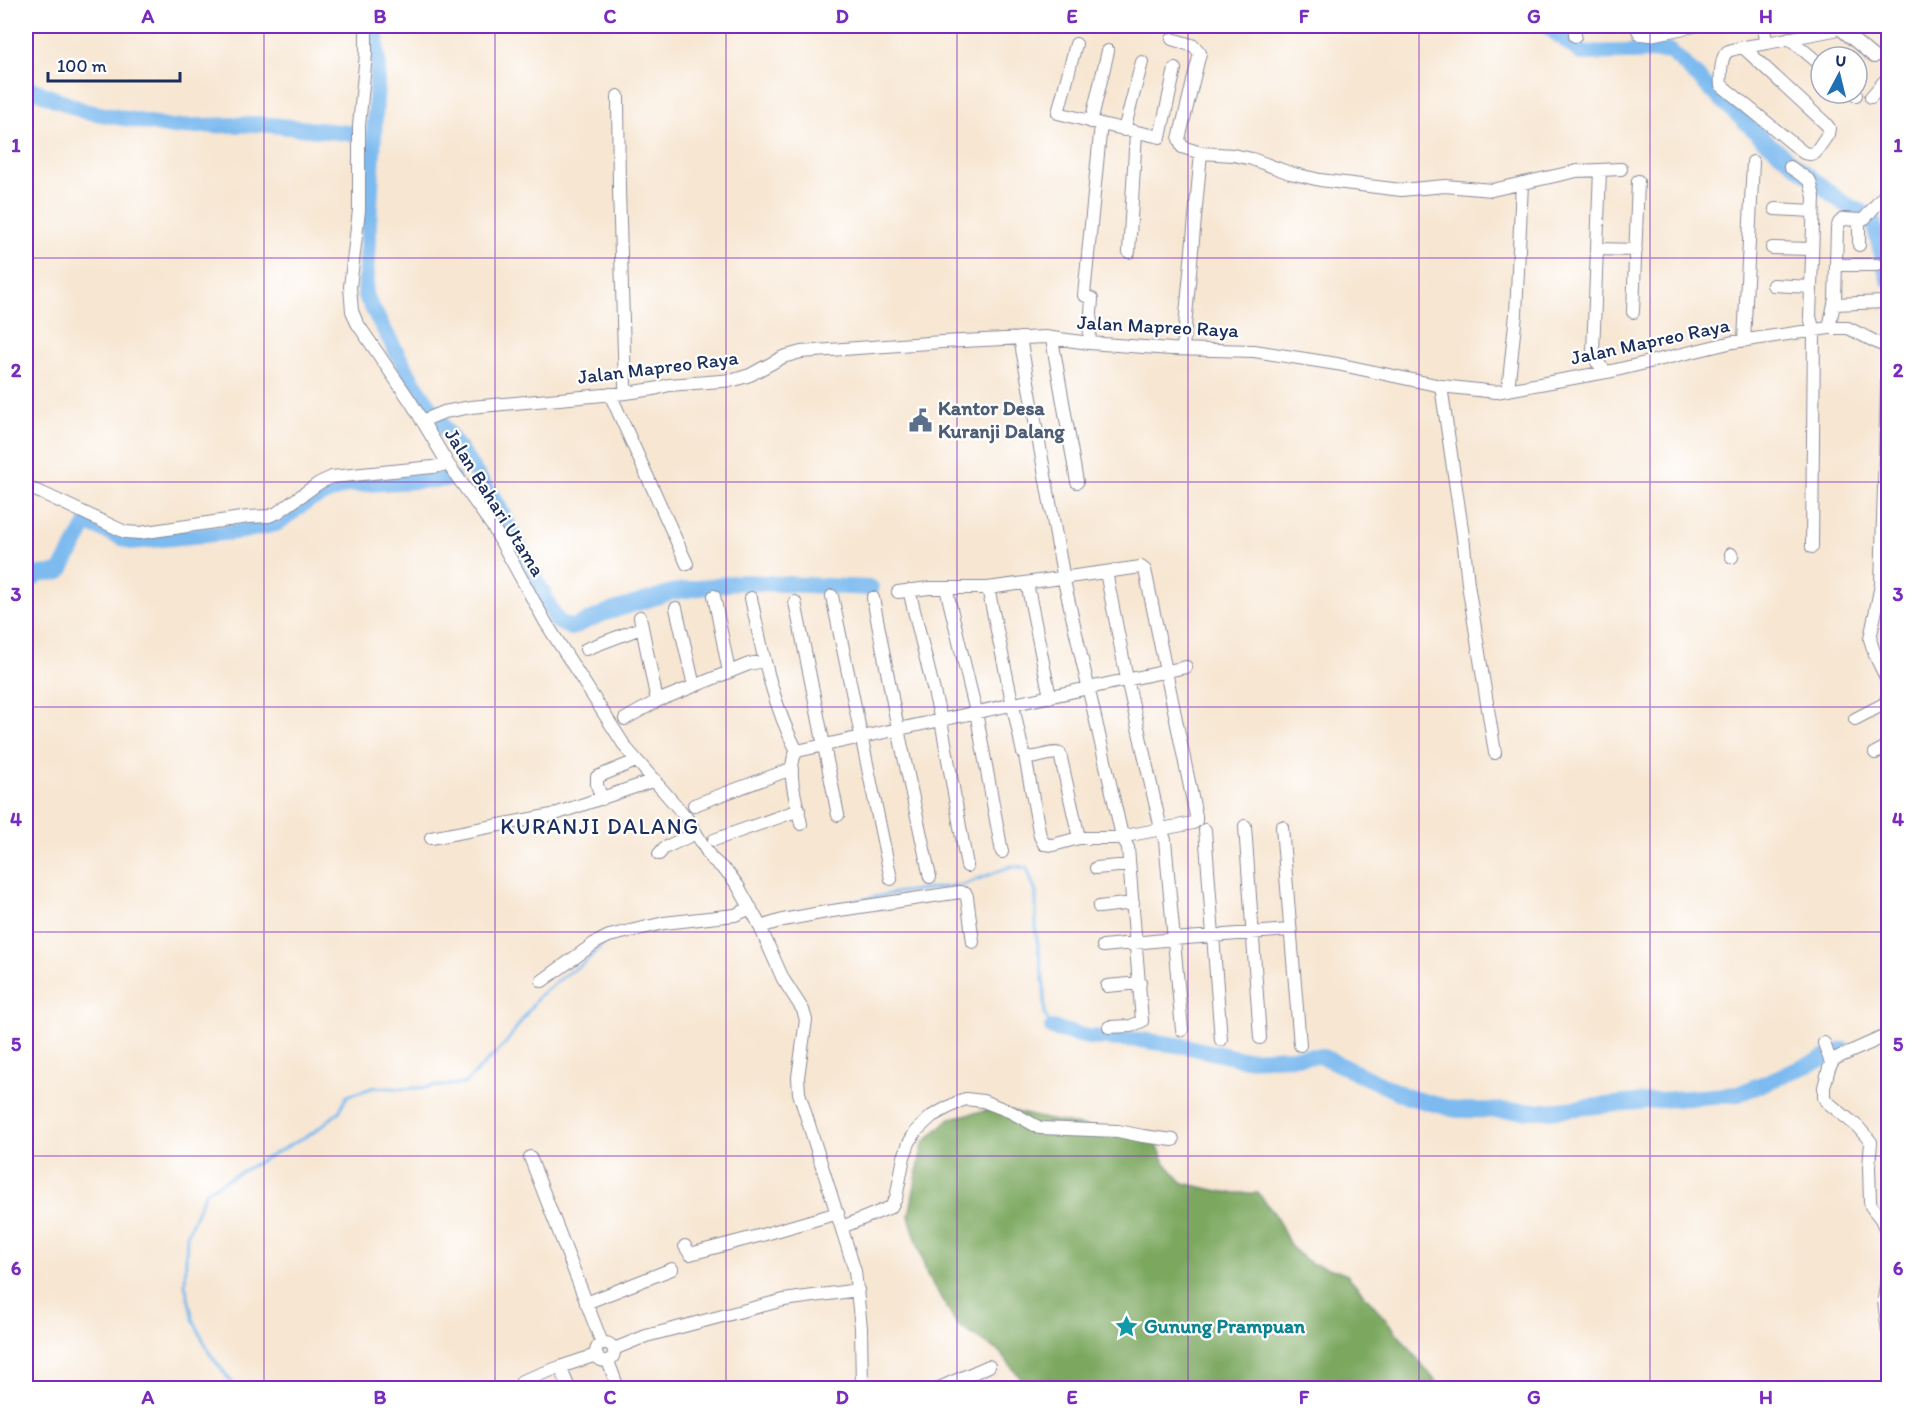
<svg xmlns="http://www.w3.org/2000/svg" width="1914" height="1414" font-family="Itim,sans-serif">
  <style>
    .forest { fill: #7ca75f; stroke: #4c6b5e; stroke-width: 1.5 }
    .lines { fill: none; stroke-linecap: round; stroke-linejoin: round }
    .stream { stroke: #7bbaef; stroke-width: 3 }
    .river { stroke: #7bbaef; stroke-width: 16 }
    .minor-casing { stroke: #898a98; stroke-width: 14 }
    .minor { stroke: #fff; stroke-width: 12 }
    .grid { fill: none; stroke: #7b2cbf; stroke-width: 1.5; stroke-opacity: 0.55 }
    .labels { text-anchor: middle; stroke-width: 4.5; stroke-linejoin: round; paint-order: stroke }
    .street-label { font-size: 20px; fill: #1b2f5e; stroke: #fff }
    .service-label { font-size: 20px; font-weight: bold; fill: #4e5e75; stroke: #fff; text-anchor: start }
    .culture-label { font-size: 20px; font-weight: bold; fill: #0d838f; stroke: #fff; text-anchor: start }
    .quarter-label { font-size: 22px; letter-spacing: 1.5px; fill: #1b2f5e; stroke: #fff }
    .neatline { fill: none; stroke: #7b2cbf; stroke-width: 2 }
    .grid-label { font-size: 20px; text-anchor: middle; font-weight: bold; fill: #7b2cbf }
  </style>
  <rect width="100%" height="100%" fill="#fff"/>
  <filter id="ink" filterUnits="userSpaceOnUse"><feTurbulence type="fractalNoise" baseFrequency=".0167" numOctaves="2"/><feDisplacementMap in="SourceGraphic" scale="12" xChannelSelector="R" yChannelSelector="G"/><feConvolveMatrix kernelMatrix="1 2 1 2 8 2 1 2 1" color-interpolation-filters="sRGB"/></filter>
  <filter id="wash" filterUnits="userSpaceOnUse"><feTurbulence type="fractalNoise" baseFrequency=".008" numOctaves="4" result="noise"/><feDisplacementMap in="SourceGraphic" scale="24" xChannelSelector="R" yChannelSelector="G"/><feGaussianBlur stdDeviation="1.35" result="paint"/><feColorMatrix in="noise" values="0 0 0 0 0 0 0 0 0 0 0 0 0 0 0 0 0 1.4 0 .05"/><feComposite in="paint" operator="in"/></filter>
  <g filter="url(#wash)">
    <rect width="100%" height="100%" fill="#f7e6d2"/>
    <!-- forest -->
    <path class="forest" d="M 998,1108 L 1046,1119 L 1155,1140 L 1165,1163 L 1183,1183 L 1228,1193 L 1258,1193 L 1274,1213 L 1291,1247 L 1310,1263 L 1335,1270 L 1347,1275 L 1384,1317 L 1441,1388 L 1028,1388 L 1000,1352 L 958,1326 L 927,1275 L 909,1216 L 923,1143 L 950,1118 Z"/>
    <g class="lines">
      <!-- stream -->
      <path class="stream" d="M 838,904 L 901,892 L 963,885 L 1012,866 L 1027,868 L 1036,893 L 1036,932 L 1044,986 L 1045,1015 L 1052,1028
        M 758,916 L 799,911
        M 236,1388 L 210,1354 L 193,1319 L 185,1284 L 187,1235 L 206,1191 L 314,1132 L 339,1112 L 347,1096 L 375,1087 L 404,1089 L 464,1084 L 506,1043 L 539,996 L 565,975 L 584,963 L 602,945"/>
      <!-- river -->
      <path class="river" d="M 375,26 L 378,63 L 365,295 L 412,380 L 433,411
        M 1547,26 L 1581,53 L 1670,51 L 1764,140 L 1843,203 L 1872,217 L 1888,279
        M 26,87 L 84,111 L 172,127 L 261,124 L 356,134
        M 437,417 L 498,505 L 557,621 L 571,628 L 605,613 L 672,592 L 740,582 L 871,588
        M 26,583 L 40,574 L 60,572 L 87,523 L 131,542 L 244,531 L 276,524 L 309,500 L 347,485 L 453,479
        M 1052,1028 L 1088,1037 L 1140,1040 L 1184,1046 L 1242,1059 L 1321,1056 L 1408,1097 L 1457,1110 L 1549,1111 L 1636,1102 L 1738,1094 L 1844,1050"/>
    </g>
  </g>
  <g filter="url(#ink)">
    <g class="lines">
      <defs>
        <path id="minor" d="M 366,26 L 366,54 L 359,126 L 359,210 L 350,287 L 352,311 L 357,323 L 411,402 L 448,464 L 493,527 L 546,623 L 626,748 L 686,817 L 711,858 L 729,874 L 738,886 L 757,920 L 783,979 L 803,1010 L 806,1020 L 798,1077 L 799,1093 L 855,1271 L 861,1328 L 862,1388
          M 1636,26 L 1640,34 L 1650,35 L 1694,26
          M 1838,27 L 1874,57
          M 1575,36 L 1575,26
          M 1789,38 L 1821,65
          M 1172,39 L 1194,46 L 1200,53 L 1179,139 L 1182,147 L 1201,153 L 1233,155 L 1252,159 L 1290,173 L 1320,180 L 1401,190 L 1445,186 L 1492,190 L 1577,171 L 1621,169
          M 1767,43 L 1834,30 L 1838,26
          M 1076,44 L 1058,113 L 1101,124
          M 1744,48 L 1826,124 L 1829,128 L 1828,134 L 1815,153 L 1810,154 L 1804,153 L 1721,85 C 1720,78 1721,56 1727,52 C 1732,48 1759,45 1767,43 L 1763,26
          M 1854,93 L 1856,95
          M 618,96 L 619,190 L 625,385 L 626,393
          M 1871,97 L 1888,77
          M 1091,122 L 1108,51
          M 1124,130 L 1142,62
          M 1790,167 L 1810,181 L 1814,197 L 1810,317 L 1814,331 L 1812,547
          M 1600,170 L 1593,353 L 1597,362 L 1606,372
          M 1775,209 L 1813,211
          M 1859,245 L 1859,220
          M 1772,248 L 1812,249
          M 1597,249 L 1636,250
          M 1129,252 L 1136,133
          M 1837,265 L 1877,265
          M 1773,285 L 1811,287
          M 1834,304 L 1885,302
          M 1633,312 L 1638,181
          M 1829,328 L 1835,299 L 1837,229 L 1839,223 L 1843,219 L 1861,220 L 1865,218 L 1888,191
          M 1020,338 L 1065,585 L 1122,836 L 1128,848 L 1142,1021 L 1131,1026 L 1109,1027
          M 1052,339 L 1077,482
          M 1744,341 L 1753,162
          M 1089,343 L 1092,299 L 1084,295 L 1101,124 L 1160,137 L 1175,69
          M 1183,348 L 1201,153
          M 1888,355 L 1881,585 L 1870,639 L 1875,655 L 1888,682
          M 1441,386 L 1463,536 L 1468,584 L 1495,753
          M 1508,390 L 1516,314 L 1522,183
          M 610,394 L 687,564
          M 422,421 L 444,412 L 471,407 L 626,393 L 654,389 L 669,385 L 734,380 L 750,375 L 783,357 L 801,352 L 942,342 L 1045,337 L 1089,343 L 1171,349 L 1254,351 L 1337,364 L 1441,386 L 1496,392 L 1612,371 L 1733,342 L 1829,328 L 1848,328 L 1888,348
          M 26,487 L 42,493 L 125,532 L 140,533 L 248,517 L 269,516 L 277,513 L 319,483 L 332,477 L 433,467 L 448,464
          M 1731,554 L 1732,557
          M 1106,572 L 1127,679 L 1161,829 L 1165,840 L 1182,1030
          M 1027,583 L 1050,697
          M 946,588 L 976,712 L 1002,852
          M 988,588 L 1023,753 L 1025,756 C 1037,761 1049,750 1060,754 L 1079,838
          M 909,590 L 941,720 L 967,866
          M 898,592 L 929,588 L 988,588 L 1134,568 L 1141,567 L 1145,570 L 1196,816 L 1196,821 L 1193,823 L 1115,838 L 1079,838 L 1053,845 L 1044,844 L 1040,836 L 1025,756
          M 714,596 L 729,672
          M 832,596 L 891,879
          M 751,598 C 762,650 772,704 797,751 L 1186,667
          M 873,598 L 898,729 L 930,877
          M 795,602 L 838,815
          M 676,608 L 694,686
          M 640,617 L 657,701
          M 586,649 L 641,628
          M 625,719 L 657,701 L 749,664 L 764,661
          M 1855,719 L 1884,704 L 1888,697
          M 797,751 C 785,769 797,803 801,824
          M 1875,753 L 1888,746
          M 602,799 L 597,785 L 597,777 L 636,761
          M 694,805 L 791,769
          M 1245,826 L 1260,1038
          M 1282,827 L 1300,1045
          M 1205,830 L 1221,1040
          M 431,838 L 552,815 L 655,780
          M 714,840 L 799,810
          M 659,854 L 664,848 L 696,833
          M 1096,868 L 1129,865
          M 1099,907 L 1133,903
          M 760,927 L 783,920 L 826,912 L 960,892 L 966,894 L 967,897 L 973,942
          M 1103,946 L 1174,939 L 1289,930
          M 542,981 L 595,943 L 609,936 L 664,923 L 735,915 L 751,908
          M 1107,986 L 1140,983
          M 1888,1035 L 1834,1059 L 1829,1068 L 1824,1087 L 1824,1097 L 1826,1101 L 1858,1127 L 1871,1142 L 1869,1167 L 1870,1201 L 1871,1206 L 1881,1219 L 1888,1235
          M 1824,1043 L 1831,1063
          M 530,1157 L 602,1343
          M 842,1227 L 891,1207 L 896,1198 L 904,1157 L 909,1143 L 916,1131 L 932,1116 L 960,1101 L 966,1099 L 983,1101 L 1011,1112 L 1040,1128 L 1118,1131 L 1143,1136 L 1173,1140
          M 685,1246 L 690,1254 L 762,1235 L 838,1213
          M 1888,1270 L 1884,1300 L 1888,1332
          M 586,1303 L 672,1269
          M596 1352a9 9 0 1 1 18 0a9 9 0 1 1-18 0Z
          M 614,1349 L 646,1336 L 784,1300 L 858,1290
          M 608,1361 L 618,1388
          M 522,1381 L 560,1367
          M 569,1388 L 560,1367 L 596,1355
          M 939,1388 L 989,1366"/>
      </defs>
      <!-- minor casing -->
      <use href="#minor" class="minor-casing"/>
      <!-- minor -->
      <use href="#minor" class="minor"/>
    </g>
  </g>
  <!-- grid -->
  <path class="grid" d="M 264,26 L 264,1388M 495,26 L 495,1388M 726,26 L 726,1388M 957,26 L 957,1388M 1188,26 L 1188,1388M 1419,26 L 1419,1388M 1650,26 L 1650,1388M 26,258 L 1888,258M 26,482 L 1888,482M 26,707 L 1888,707M 26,932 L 1888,932M 26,1156 L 1888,1156"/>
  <!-- icons -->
  <defs>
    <symbol id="civic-bare" viewBox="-9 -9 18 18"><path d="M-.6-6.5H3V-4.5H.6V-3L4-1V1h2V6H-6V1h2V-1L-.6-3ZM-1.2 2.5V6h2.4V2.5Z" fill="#5c6f8a" stroke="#fff" stroke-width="2.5" paint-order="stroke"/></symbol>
    <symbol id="sight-bare" viewBox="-9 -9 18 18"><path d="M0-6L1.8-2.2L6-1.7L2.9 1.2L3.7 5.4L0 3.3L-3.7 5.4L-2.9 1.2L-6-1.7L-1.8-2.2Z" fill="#0f9aa8" stroke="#fff" stroke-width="2.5" paint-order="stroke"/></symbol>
  </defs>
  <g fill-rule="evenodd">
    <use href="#civic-bare" x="904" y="404" width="33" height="33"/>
    <use href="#sight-bare" x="1110" y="1310" width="33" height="33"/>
  </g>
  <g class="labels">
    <!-- street labels -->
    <g class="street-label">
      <text transform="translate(1158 326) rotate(3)" y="7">Jalan Mapreo Raya</text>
      <text transform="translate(1650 341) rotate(-12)" y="7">Jalan Mapreo Raya</text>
      <text transform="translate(658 367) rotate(-7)" y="7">Jalan Mapreo Raya</text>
      <text transform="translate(495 502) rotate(58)" y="7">Jalan Bahari Utama</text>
    </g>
    <!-- service labels -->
    <g class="service-label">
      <text x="938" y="415">Kantor Desa<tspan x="938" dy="23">Kuranji Dalang</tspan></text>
    </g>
    <!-- culture labels -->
    <g class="culture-label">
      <text x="1144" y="1333">Gunung Prampuan</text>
    </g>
    <!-- quarter labels -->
    <g class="quarter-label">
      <text x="600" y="834">KURANJI DALANG</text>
    </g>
  </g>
  <!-- margin -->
  <rect width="1914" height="1414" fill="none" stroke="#fff" stroke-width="66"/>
  <!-- north arrow -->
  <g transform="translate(1839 75) rotate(7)"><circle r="28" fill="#ffffff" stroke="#a4acbf" stroke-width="1.5"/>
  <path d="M0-4.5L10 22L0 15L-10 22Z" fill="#1f6fb2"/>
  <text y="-9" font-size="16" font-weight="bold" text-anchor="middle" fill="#1b2f5e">U</text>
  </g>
  <!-- scale -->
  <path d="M48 72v9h132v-9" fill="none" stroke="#1b2f5e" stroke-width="3"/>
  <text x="57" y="72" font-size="18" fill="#1b2f5e" stroke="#ffffff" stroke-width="4.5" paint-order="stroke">100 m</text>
  <rect x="33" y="33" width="1848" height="1348" class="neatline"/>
  <g class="grid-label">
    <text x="148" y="23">A</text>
    <text x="380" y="23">B</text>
    <text x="610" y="23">C</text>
    <text x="842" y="23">D</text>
    <text x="1072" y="23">E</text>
    <text x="1304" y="23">F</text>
    <text x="1534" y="23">G</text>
    <text x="1766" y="23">H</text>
    <text x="16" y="152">1</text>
    <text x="1898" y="152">1</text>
    <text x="16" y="377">2</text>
    <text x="1898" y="377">2</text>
    <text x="16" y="601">3</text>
    <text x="1898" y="601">3</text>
    <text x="16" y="826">4</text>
    <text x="1898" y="826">4</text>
    <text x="16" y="1051">5</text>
    <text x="1898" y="1051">5</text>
    <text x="16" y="1275">6</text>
    <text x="1898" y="1275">6</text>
    <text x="148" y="1404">A</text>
    <text x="380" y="1404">B</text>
    <text x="610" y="1404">C</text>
    <text x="842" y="1404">D</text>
    <text x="1072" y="1404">E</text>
    <text x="1304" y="1404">F</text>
    <text x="1534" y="1404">G</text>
    <text x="1766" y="1404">H</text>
  </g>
</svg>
